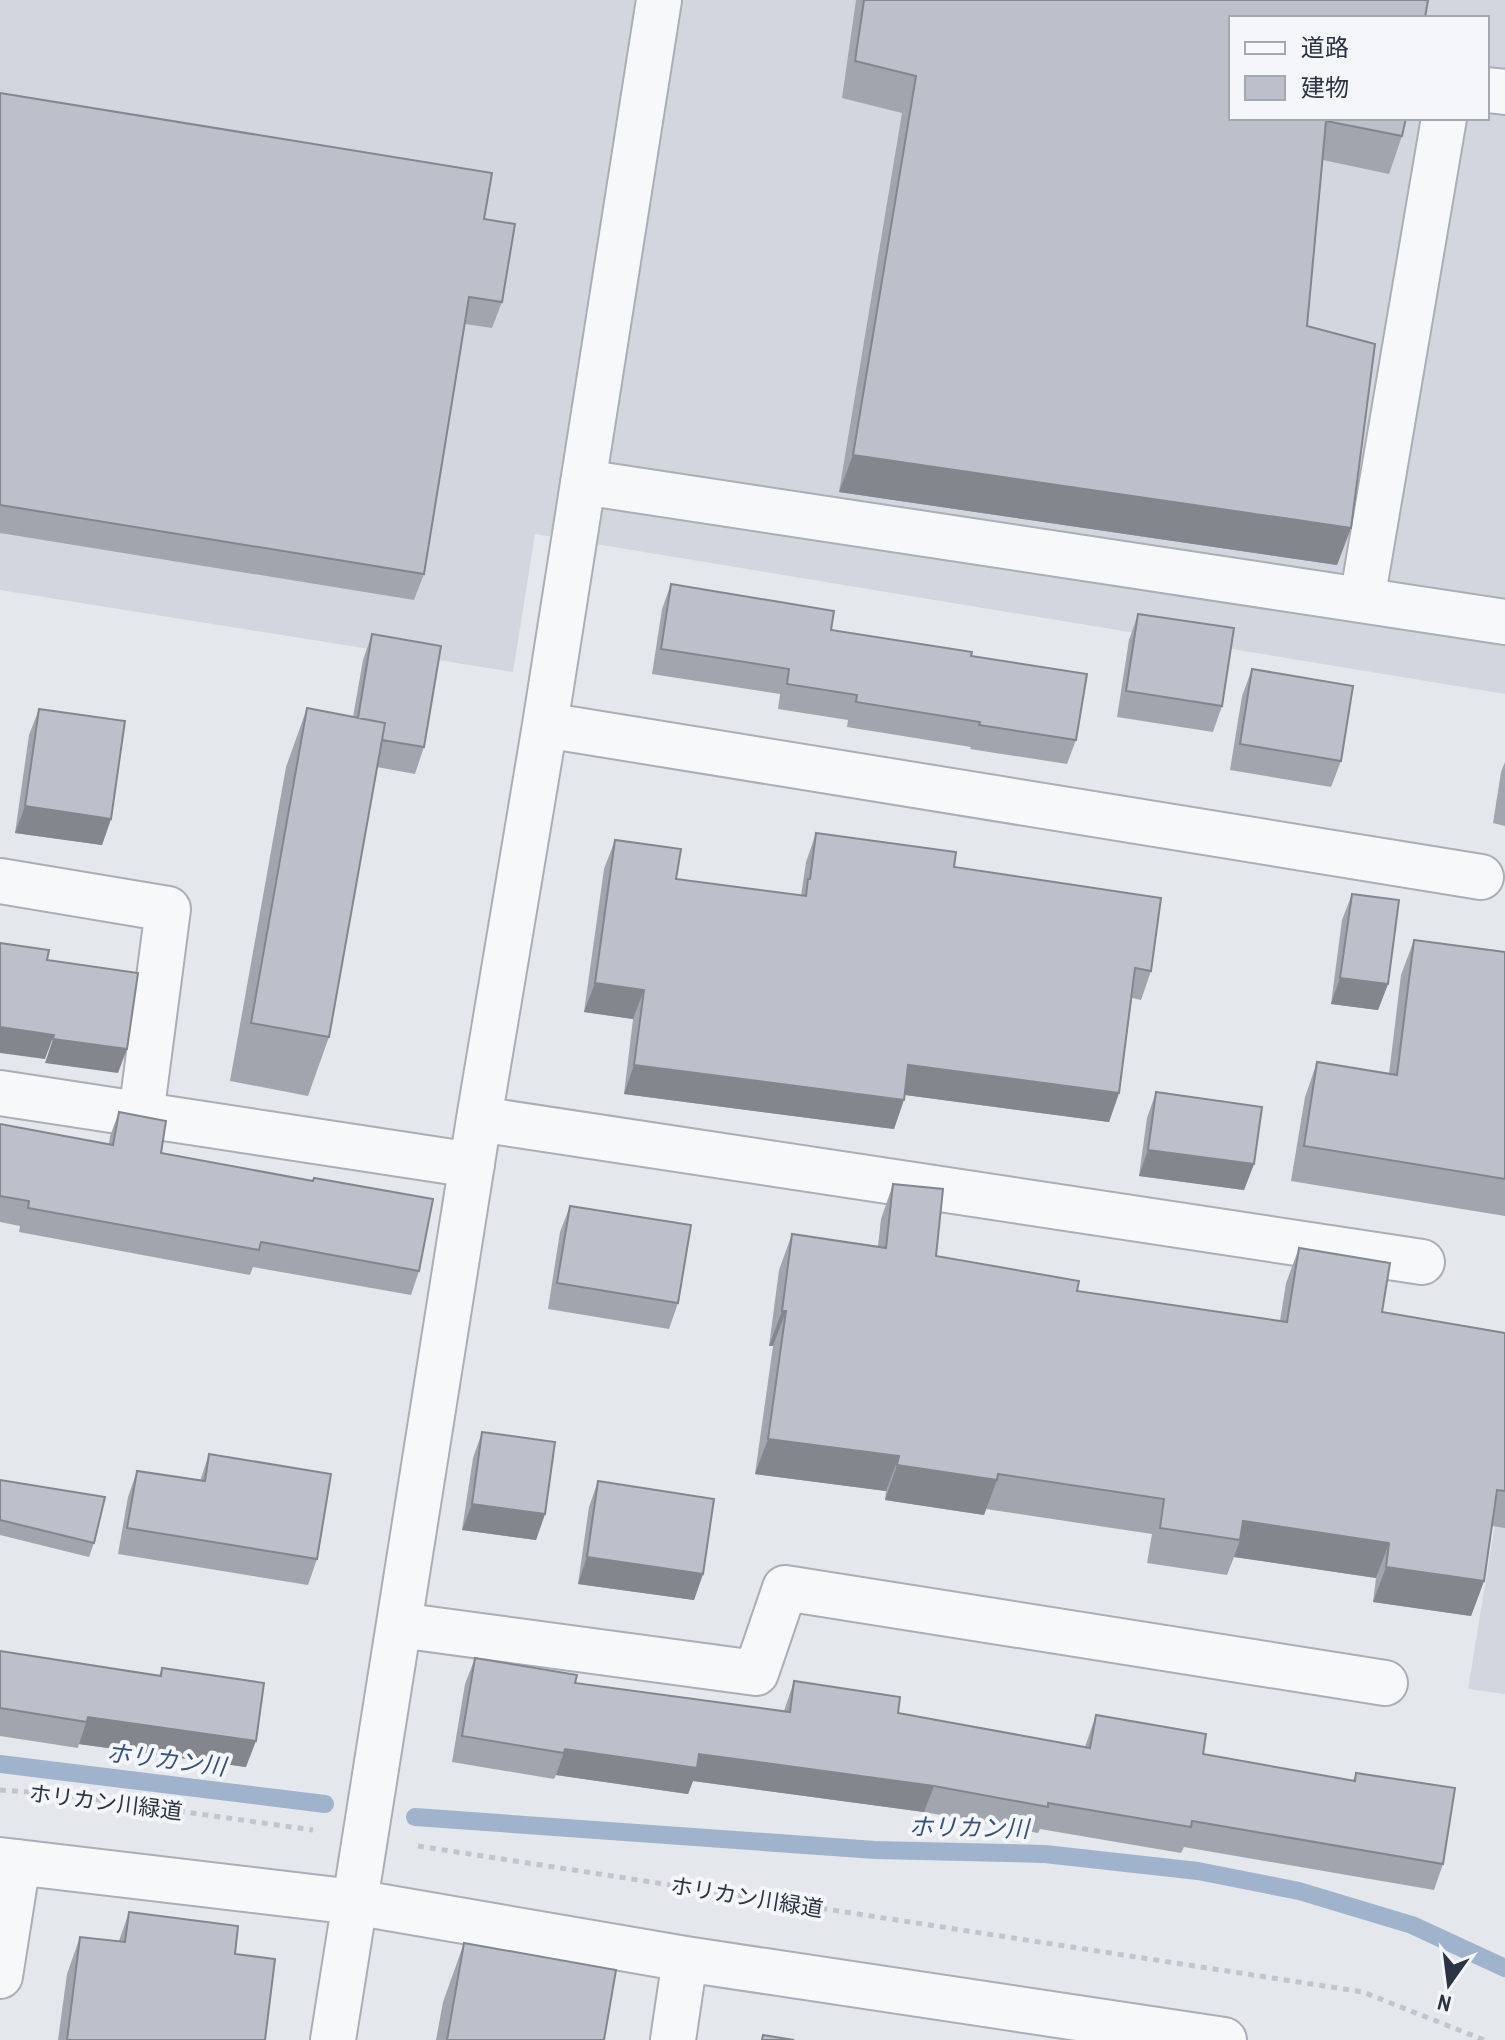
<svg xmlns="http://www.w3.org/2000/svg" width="1505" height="2040" font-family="'Archivo Narrow','Noto Sans JP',sans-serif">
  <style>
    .built { fill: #d2d6de; fill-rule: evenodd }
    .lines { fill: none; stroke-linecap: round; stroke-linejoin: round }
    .stream { stroke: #9fb4cc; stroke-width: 18 }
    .minor-casing { stroke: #a9aeb7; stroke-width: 48 }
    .path { stroke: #c2c5cb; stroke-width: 5; stroke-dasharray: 6 6; stroke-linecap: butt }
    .minor { stroke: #f7f8fa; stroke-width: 44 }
    .wall { fill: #a1a5ae }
    .shaded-wall { fill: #83868d }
    .building { fill: #bbc0ca; stroke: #83868d; stroke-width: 2 }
    .labels { text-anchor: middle; stroke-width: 8; stroke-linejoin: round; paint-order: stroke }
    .street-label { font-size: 22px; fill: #2b3445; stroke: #f4f6f9 }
    .water-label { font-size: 24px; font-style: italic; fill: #34527a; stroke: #f4f6f9 }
  </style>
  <rect width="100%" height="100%" fill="#e4e7ec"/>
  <!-- built -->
  <path class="built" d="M 0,0 L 1505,0 L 1505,694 L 535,534 L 513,672 L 0,590 ZM 1231,18 L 1487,18 L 1487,118 L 1231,118 Z
    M 1505,1463 L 1505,1694 L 1468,1689 Z"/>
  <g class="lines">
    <!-- stream -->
    <path class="stream" d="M 0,1764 L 325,1804
      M 415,1817 L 875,1850 L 1045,1854 L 1198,1871 L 1299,1891 L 1412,1925 L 1505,1968"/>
    <defs>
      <path id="minor" d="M 1487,90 L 1505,92
        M 583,482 L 1505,622
        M 1362,600 L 1444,118
        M 545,725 L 1481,877
        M 0,881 L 168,909 L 141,1115
        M 0,1093 L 472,1165
        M 479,1119 L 1422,1262
        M 399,1625 L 756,1673 L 785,1588 L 1385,1683
        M 0,1860 L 354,1902 L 685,1959 L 1224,2040
        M 0,1976 L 18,1862
        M 333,2040 L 479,1119 L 545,725 L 659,0
        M 673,2040 L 685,1959"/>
    </defs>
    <!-- minor casing -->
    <use href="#minor" class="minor-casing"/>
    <!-- path -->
    <path class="path" d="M 0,1790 L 57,1794 L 313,1830
      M 418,1846 L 1363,1992 L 1484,2040"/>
    <!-- minor -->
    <use href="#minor" class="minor"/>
  </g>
  <!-- wall -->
  <path class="wall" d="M 856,0 L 1428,0 L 1402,136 L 1389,174 L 1323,160 L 1307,326 L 1351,528 L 1337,565 L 839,492 L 902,113 L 842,98 Z
    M 0,93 L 484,219 L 502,302 L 492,328 L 465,324 L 424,574 L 414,600 L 0,533 Z
    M 671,584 L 831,630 L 971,656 L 1076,740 L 1067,764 L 970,749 L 971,747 L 847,727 L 848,720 L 778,709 L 780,694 L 652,674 L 662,609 Z
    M 1138,614 L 1222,706 L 1213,732 L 1117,717 L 1129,640 Z
    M 372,634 L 424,747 L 415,774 L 377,767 L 329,1037 L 308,1096 L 230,1081 L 286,767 L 307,708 L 353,717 L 363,660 Z
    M 1252,669 L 1341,761 L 1331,787 L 1230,770 L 1242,696 Z
    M 39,709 L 111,819 L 102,845 L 15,833 L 29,735 Z
    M 1505,762 L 1505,826 L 1493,823 L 1501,772 Z
    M 816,833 L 954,867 L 1151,971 L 1141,1000 L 1132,998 L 1119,1093 L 1109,1122 L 905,1095 L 894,1129 L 624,1094 L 633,1019 L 584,1012 L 604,869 L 615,840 L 676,879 L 801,896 L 806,862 Z
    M 1352,894 L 1388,984 L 1378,1010 L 1331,1004 L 1342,920 Z
    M 1414,940 L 1505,952 L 1505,1216 L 1291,1181 L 1305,1097 L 1317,1062 L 1389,1074 L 1401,975 Z
    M 1156,1092 L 1254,1164 L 1244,1190 L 1139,1176 L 1147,1118 Z
    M 119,1112 L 161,1153 L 419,1271 L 411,1295 L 253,1267 L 250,1275 L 19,1232 L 20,1226 L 0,1222 L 0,1124 L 109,1144 L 110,1136 Z
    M 893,1184 L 936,1256 L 1077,1291 L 1280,1321 L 1286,1283 L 1299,1248 L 1382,1312 L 1505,1333 L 1505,1528 L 1492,1526 L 1484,1581 L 1471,1616 L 1373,1602 L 1376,1578 L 1234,1557 L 1227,1575 L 1147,1563 L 1152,1534 L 986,1509 L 984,1515 L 885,1500 L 886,1491 L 755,1474 L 773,1346 L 769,1346 L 779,1270 L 792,1234 L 878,1246 L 881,1219 Z
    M 570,1206 L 678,1303 L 669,1329 L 548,1309 L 560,1232 Z
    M 482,1432 L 545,1514 L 536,1540 L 462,1530 L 473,1458 Z
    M 209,1454 L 317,1559 L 308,1585 L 118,1554 L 128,1497 L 137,1471 L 200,1481 Z
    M 0,1480 L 94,1543 L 89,1557 L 0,1535 Z
    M 598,1481 L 703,1574 L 694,1600 L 578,1584 L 589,1507 Z
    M 0,1651 L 159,1676 L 162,1668 L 246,1767 L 79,1744 L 78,1748 L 0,1736 Z
    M 475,1658 L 575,1683 L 784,1711 L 794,1681 L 898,1713 L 1085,1747 L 1096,1715 L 1203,1754 L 1353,1781 L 1356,1773 L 1443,1864 L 1434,1890 L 1184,1847 L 1181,1853 L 1040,1829 L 1038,1833 L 924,1812 L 693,1781 L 688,1794 L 556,1775 L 554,1779 L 452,1762 L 465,1684 Z
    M 129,1912 L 235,1954 L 265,2040 L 58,2040 L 67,1974 L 80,1937 L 119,1941 Z
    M 464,1943 L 604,2040 L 436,2040 L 443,2002 Z"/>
  <!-- shaded-wall -->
  <path class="shaded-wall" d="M 853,455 L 1351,528 L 1337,565 L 839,492 Z
    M 25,806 L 111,819 L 102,845 L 15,833 Z
    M 1340,978 L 1388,984 L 1378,1010 L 1331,1004 Z
    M 595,983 L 644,990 L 633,1019 L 584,1012 Z
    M 0,1027 L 54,1035 L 45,1059 L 0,1053 Z
    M 53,1039 L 127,1049 L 118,1073 L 45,1063 Z
    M 634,1065 L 904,1100 L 894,1129 L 624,1094 Z
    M 908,1065 L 1119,1093 L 1109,1122 L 898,1094 Z
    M 1148,1150 L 1254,1164 L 1244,1190 L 1139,1176 Z
    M 782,1311 L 786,1311 L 773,1346 L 769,1346 Z
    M 768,1439 L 899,1456 L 886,1491 L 755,1474 Z
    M 897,1465 L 997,1480 L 984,1515 L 885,1500 Z
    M 472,1504 L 545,1514 L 536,1540 L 462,1530 Z
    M 1243,1521 L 1389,1543 L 1376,1578 L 1234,1557 L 1240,1540 Z
    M 587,1557 L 703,1574 L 694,1600 L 578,1584 Z
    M 1386,1567 L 1484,1581 L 1471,1616 L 1373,1602 Z
    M 88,1717 L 256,1741 L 246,1767 L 79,1744 Z
    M 565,1749 L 699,1754 L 934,1786 L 924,1812 L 693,1781 L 688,1794 L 556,1775 Z"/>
  <!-- building -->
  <path class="building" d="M 864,0 L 1428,0 L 1425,18 L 1231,18 L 1231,118 L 1406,118 L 1402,136 L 1326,121 L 1307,326 L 1375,344 L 1351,528 L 853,455 L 916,76 L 855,61 Z
    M 0,93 L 492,173 L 484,219 L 515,224 L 502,302 L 469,297 L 424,574 L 0,505 Z
    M 671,584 L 834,611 L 831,630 L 972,652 L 971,656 L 1087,674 L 1076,740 L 979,725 L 980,722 L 856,702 L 857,695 L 787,684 L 789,669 L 661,649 Z
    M 1138,614 L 1234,628 L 1222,706 L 1126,691 Z
    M 372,634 L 441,646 L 424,747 L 382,740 L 385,723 L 358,718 Z
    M 1252,669 L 1353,686 L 1341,761 L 1240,744 Z
    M 307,708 L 385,723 L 329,1037 L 251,1023 Z
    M 39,709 L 125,721 L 111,819 L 25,806 Z
    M 816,833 L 956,852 L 954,867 L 1161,898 L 1151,971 L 1135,968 L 1119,1093 L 908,1065 L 904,1100 L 634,1065 L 644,990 L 595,983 L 615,840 L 681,849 L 676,879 L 806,896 L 808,879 L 810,879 Z
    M 1352,894 L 1399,900 L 1388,984 L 1340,978 Z
    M 1414,940 L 1505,952 L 1505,1179 L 1304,1146 L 1317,1062 L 1397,1075 Z
    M 0,943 L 49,950 L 47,960 L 138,973 L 127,1049 L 53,1039 L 54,1035 L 0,1027 Z
    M 1156,1092 L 1262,1107 L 1254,1164 L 1148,1150 Z
    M 119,1112 L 166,1121 L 161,1153 L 313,1181 L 314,1178 L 433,1199 L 419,1271 L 261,1242 L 259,1250 L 28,1208 L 29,1201 L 0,1196 L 0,1124 L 113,1145 Z
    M 893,1184 L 943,1189 L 936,1256 L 1079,1281 L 1077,1291 L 1287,1322 L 1299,1248 L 1390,1263 L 1382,1312 L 1505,1333 L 1505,1491 L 1497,1490 L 1484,1581 L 1386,1567 L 1389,1543 L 1243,1521 L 1240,1540 L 1160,1528 L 1164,1499 L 998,1474 L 997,1480 L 897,1465 L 899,1456 L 768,1439 L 786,1311 L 782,1311 L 792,1234 L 886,1248 Z
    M 570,1206 L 691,1225 L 678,1303 L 557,1283 Z
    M 482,1432 L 555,1442 L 545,1514 L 472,1504 Z
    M 209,1454 L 331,1474 L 317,1559 L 127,1528 L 137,1471 L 205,1481 Z
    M 0,1480 L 105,1497 L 94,1543 L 0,1520 Z
    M 598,1481 L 714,1499 L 703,1574 L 587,1557 Z
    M 0,1651 L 161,1676 L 162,1668 L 264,1683 L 256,1741 L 88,1717 L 87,1722 L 0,1708 Z
    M 475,1658 L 577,1675 L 575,1683 L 790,1712 L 794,1681 L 900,1697 L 898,1713 L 1090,1748 L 1096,1715 L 1206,1734 L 1203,1754 L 1355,1781 L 1356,1773 L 1455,1788 L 1443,1864 L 1192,1821 L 1191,1827 L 1048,1803 L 1048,1807 L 934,1786 L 699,1754 L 697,1768 L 565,1749 L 564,1753 L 462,1736 Z
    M 129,1912 L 238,1926 L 235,1954 L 275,1959 L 265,2040 L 67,2040 L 80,1937 L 125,1942 Z
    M 464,1943 L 616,1970 L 604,2040 L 447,2040 Z
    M 763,2035 L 794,2040 L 762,2040 Z"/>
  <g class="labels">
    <!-- street labels -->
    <g class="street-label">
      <text transform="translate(106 1802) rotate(7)" y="8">ホリカン川緑道</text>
      <text transform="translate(747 1897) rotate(9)" y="8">ホリカン川緑道</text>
    </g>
    <!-- water labels -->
    <g class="water-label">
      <text transform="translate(166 1760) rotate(7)" y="8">ホリカン川</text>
      <text transform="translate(969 1828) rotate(1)" y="8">ホリカン川</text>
    </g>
  </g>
  <!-- legend -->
  <rect x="1229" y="16" width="260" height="104" fill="#f4f6f9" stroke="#a4a8b1" stroke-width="2"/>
  <rect x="1245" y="42" width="40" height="12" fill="#f7f8fa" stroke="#a4a8b1" stroke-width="2"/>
  <text x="1301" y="56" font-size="24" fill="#2b3445">道路</text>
  <rect x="1245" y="76" width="40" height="24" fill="#bbc0ca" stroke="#a4a8b1" stroke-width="2"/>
  <text x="1301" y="96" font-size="24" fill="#2b3445">建物</text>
  <!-- north arrow -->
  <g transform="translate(1449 1984) rotate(194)" stroke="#f4f6f9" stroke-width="6" paint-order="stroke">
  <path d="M0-6L14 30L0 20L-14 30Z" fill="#2b3445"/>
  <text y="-12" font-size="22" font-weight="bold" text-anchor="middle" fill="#2b3445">N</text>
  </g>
</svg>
